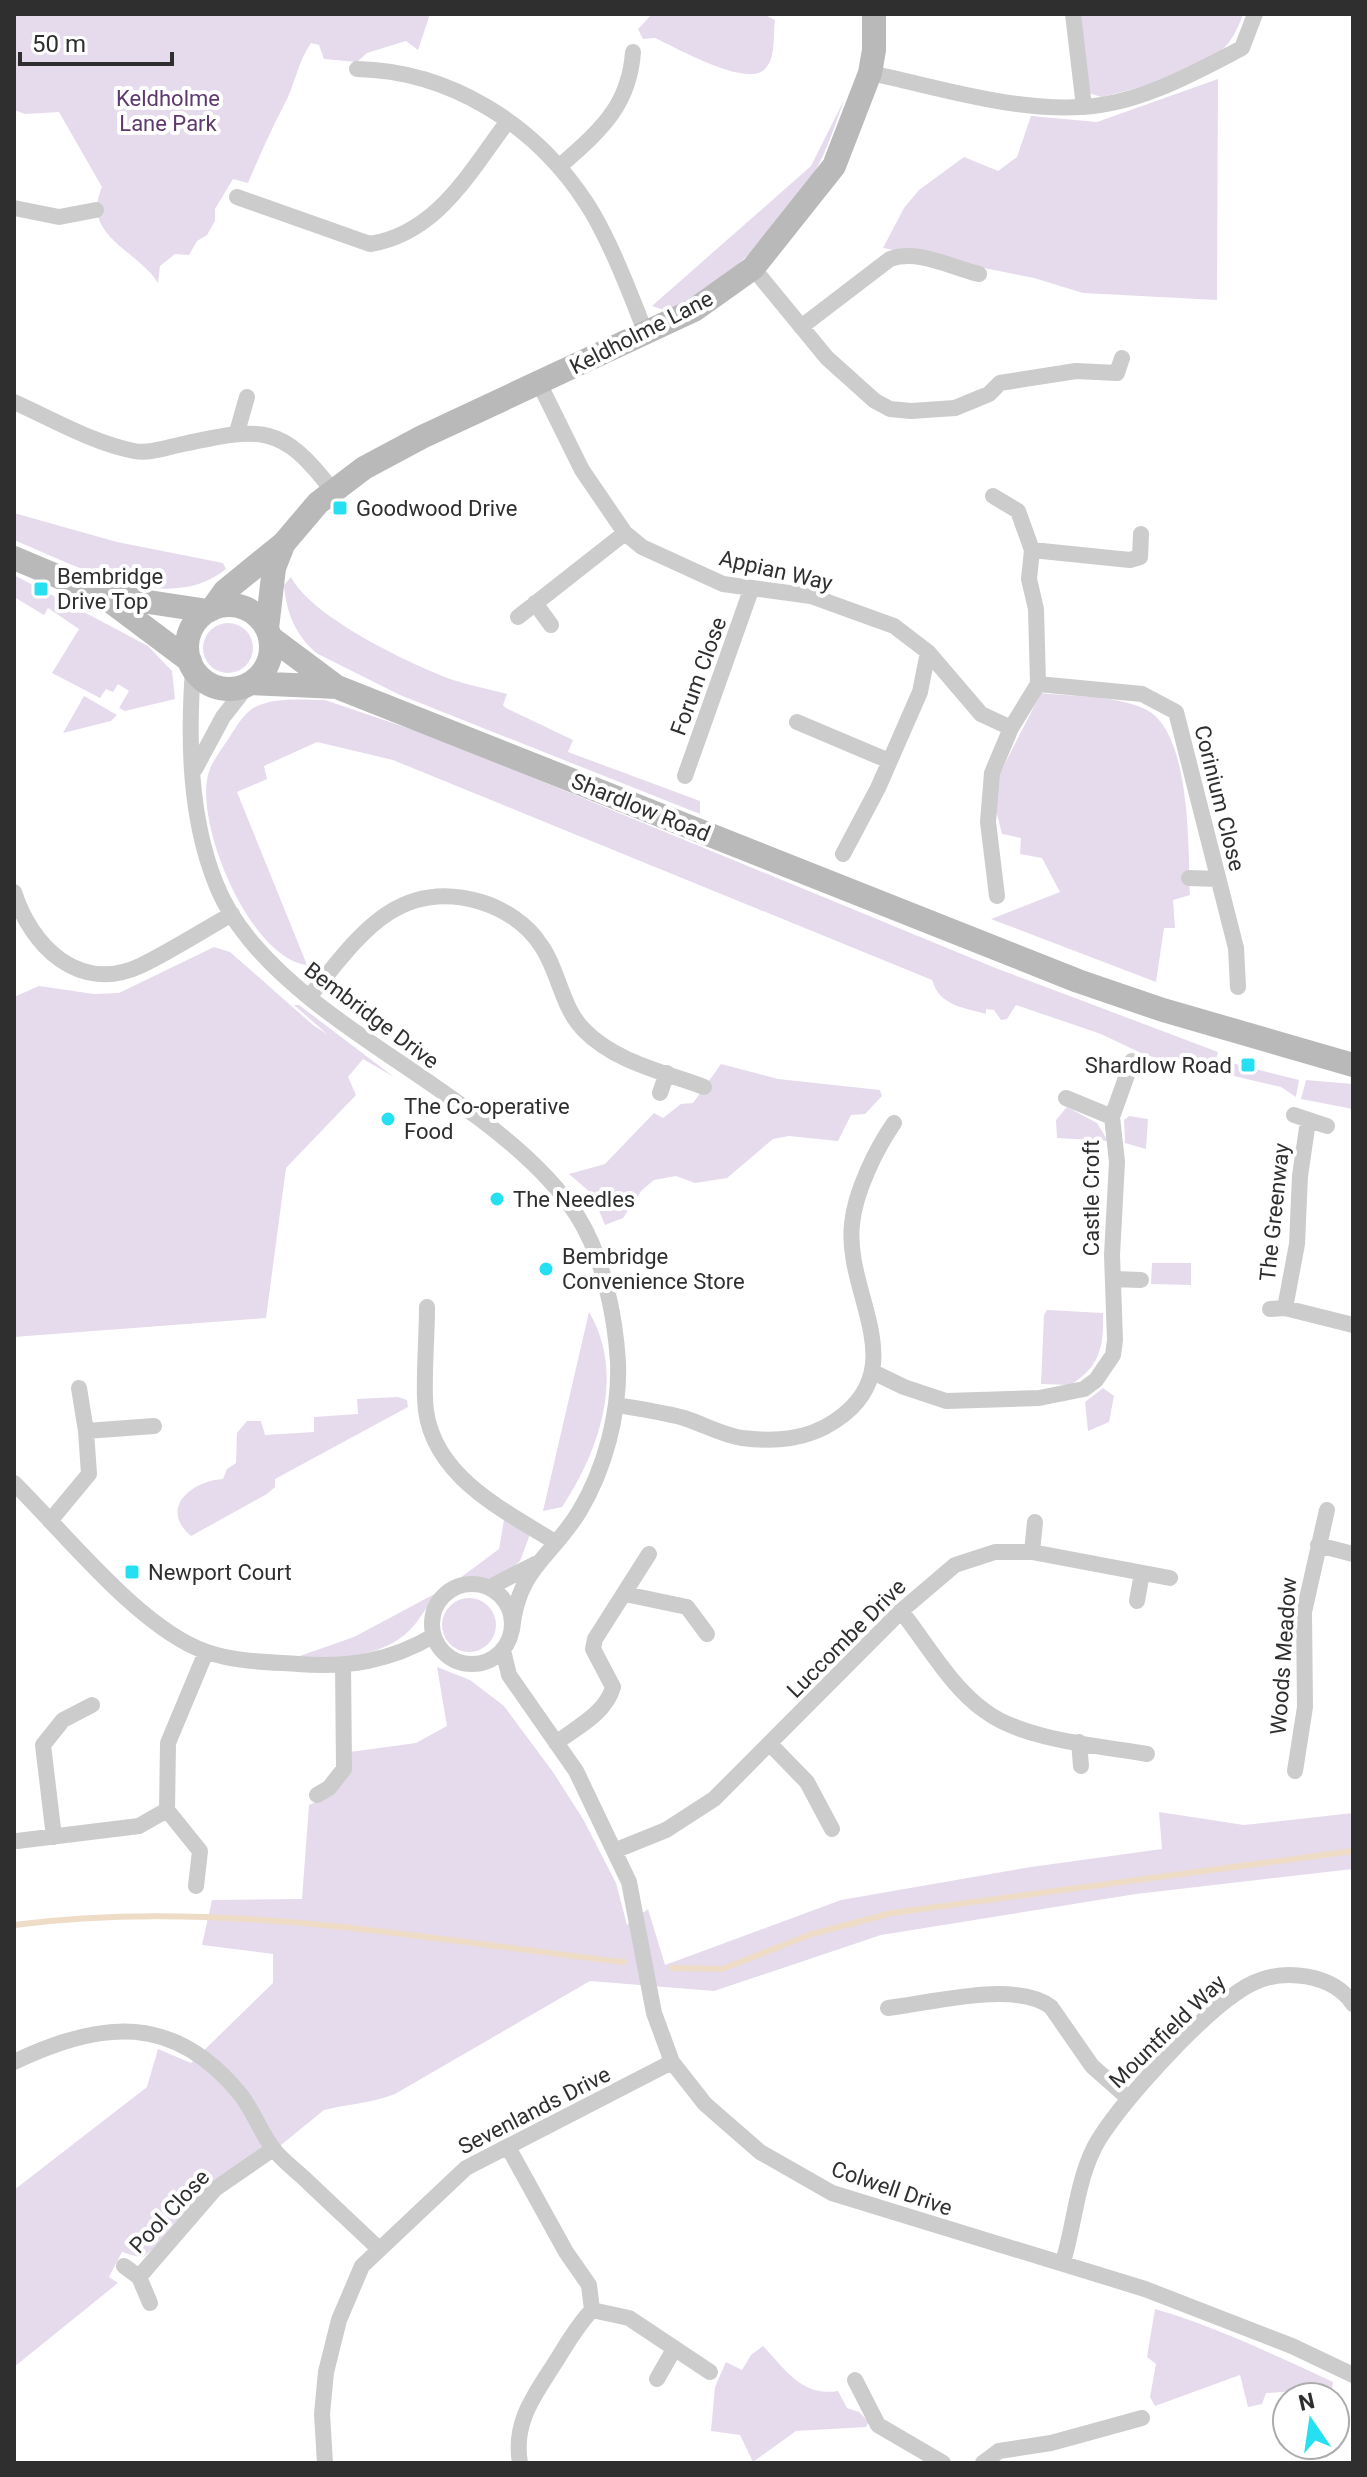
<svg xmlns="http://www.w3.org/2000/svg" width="1367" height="2477" font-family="Roboto,sans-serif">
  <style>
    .green { fill: #e6dbed }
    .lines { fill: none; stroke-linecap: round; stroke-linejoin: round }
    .stream { stroke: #eedcc6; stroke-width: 6 }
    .street { stroke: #ccc; stroke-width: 16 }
    .secondary { stroke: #b9b9b9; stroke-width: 24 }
    .poi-dot { fill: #26dff1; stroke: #fff; stroke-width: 3 }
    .labels { text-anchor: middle; stroke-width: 8; stroke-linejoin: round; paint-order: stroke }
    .park-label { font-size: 22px; fill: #5d396d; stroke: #fff }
    .street-label { font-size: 22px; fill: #2f2f2f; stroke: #fff }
    .poi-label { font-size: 22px; fill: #2f2f2f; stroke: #fff; text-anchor: start }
  </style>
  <rect width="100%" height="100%" fill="#fff"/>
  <!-- green -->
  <path class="green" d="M 14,14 L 430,14 L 418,50 L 406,41 L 367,53 L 357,62 L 324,59 L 319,45 L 311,43 C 297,63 295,86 283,107 C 270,132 259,157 248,183 L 233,179 L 215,209 L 215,221 L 207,235 L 197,241 L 189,255 L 175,254 L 160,266 L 158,283 C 138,250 80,236 102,187 L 59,112 L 25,114 L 14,110 Z
    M 652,14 L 763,14 L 775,20 C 773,35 776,58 765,69 C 746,88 677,48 655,38 L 643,39 L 638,29 Z
    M 1077,14 L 1243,14 C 1239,25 1233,39 1225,47 C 1199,72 1137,89 1102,97 L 1091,94 L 1086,85 Z
    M 1218,79 L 1217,300 L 1083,293 L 1034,278 L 883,248 L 904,208 L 919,190 L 964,157 L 998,171 L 1017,157 L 1031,116 L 1097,122 Z
    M 844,100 C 835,125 827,151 813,175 C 787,220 716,298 664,310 L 652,306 L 811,166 Z
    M 14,513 L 117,542 L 223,563 L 226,569 C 167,617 75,565 14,540 Z
    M 14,575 L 148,646 L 172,671 L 175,699 L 125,711 L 119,708 L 129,691 L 118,684 L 113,692 L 106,689 L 100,698 L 52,673 L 79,629 L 48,608 L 44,615 L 14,597 Z
    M 291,577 C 311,615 395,656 435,673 C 457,683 484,688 507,694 L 503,705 L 506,708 L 573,740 L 568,752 L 700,801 L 700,814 L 400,695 L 318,654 C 296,637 286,612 284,585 Z
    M203 648a25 25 0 1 1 50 0a25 25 0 1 1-50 0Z
    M 1041,693 C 1074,697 1115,695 1145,709 C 1192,731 1188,851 1190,895 L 1173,900 L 1175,928 L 1164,928 L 1156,982 L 991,919 L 1060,892 L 1042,858 L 1020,854 L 1021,838 L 1002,834 L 994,802 L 998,777 Z
    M 84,696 L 117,715 L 111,721 L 63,733 Z
    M 325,700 L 437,738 L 998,969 L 1218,1052 L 1216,1059 L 1299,1080 L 1296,1097 L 1281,1087 L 1145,1055 L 1101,1034 L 1016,1005 L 1007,1019 L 1001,1020 L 994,1010 L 986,1009 L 986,1014 C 962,1007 940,1006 932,980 L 393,760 L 317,742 L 264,766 L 267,779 L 237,792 L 307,965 C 251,959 195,826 208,775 C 211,762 222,749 229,738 C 236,727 245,711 257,706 C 277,697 304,700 325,700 Z
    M 214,947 L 230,952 L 313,1025 L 327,1034 L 294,1005 L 299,1005 L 394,1077 L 363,1059 L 348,1077 L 356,1095 L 286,1168 L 266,1318 L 14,1337 L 14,997 L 39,986 L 94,994 L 119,993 Z
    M 721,1064 L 778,1079 L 880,1090 L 882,1096 L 865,1114 L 851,1115 L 838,1141 L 789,1136 L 773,1139 L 727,1178 L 695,1183 L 676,1176 L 654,1180 L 642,1190 L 623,1218 L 605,1225 L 592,1194 L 569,1174 L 605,1164 L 654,1113 L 663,1118 L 681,1104 L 693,1103 Z
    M 1306,1080 L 1353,1084 L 1353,1109 L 1301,1099 Z
    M 1067,1107 L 1097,1123 L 1108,1141 L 1057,1138 L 1056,1120 Z
    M 1129,1116 L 1148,1119 L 1146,1149 L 1125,1143 L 1124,1120 Z
    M 1152,1263 L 1191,1263 L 1191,1285 L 1151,1284 Z
    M 1047,1310 L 1103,1313 C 1104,1346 1100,1367 1070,1385 L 1041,1384 L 1044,1315 Z
    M 589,1312 C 626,1374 599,1451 562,1507 L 543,1511 Z
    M 1103,1388 L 1114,1396 L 1109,1422 L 1088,1431 L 1085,1402 Z
    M 398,1397 L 407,1400 L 408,1407 L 275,1479 L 275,1487 L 267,1494 L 191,1536 C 158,1508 192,1481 223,1479 L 227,1469 L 236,1463 L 237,1433 L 247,1421 L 261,1421 L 265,1435 L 314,1432 L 314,1417 L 358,1414 L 357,1399 Z
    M 505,1514 L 531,1532 L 520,1561 L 511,1569 L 488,1579 L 456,1581 L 499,1549 Z
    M 440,1591 C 428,1603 421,1619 409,1631 C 378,1660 333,1658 294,1658 L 354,1637 Z
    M442 1625a27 27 0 1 1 54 0a27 27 0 1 1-54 0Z
    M 437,1667 L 470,1680 L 504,1706 L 553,1772 L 583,1819 L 616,1883 L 627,1925 L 648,1909 L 665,1965 L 841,1900 L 1031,1867 L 1162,1849 L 1159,1812 L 1244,1825 L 1353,1813 L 1353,1869 L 1136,1894 L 881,1935 L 714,1991 L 590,1981 L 395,2094 C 372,2103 348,2104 324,2110 L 142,2258 L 122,2252 L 109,2277 L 118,2283 L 14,2367 L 14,2190 L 147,2087 L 158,2049 L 191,2063 L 273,1983 L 273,1954 L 202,1945 L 212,1900 L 302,1899 L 309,1805 C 333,1793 355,1782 350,1752 L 416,1743 L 447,1726 Z
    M 1155,2309 C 1217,2327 1274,2355 1333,2382 L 1332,2389 L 1266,2393 L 1262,2404 L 1248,2407 L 1240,2375 L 1155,2406 L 1150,2397 L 1156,2364 L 1147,2357 Z
    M 763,2346 C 786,2370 802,2397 838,2391 L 847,2408 L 859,2412 L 869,2422 L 866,2427 L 796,2431 L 753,2462 L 740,2435 L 711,2431 L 715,2387 L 726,2362 L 742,2370 L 751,2355 Z"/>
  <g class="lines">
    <!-- stream -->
    <path class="stream" d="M 14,1925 C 217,1898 422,1939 624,1962
      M 672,1968 L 722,1969 L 812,1934 L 892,1913 L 1353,1851"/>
    <!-- street -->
    <path class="street" d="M 1073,14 L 1084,107
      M 357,69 C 450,71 534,124 585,201 C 608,235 631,295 646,334
      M 870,73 C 938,87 1011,111 1082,107 C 1139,104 1192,74 1242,48 L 1255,14
      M 559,167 C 598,132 629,108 633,52
      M 237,197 L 370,244 C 438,233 470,171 508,121
      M 14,208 L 59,217 L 96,210
      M 753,268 L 827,358 L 875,401 L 890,409 L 911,411 L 955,408 L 989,394 L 1000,383 L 1076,371 L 1117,373 L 1122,358
      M 801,327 L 890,259 C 919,249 950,267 979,274
      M 539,383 L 582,470 L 625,533 L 642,547 L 723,584 L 811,596 L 894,626 L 928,652 L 981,714 L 1011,728 L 1038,684 L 1036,609 L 1029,579 L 1032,550 L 1130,560 L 1140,557 L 1141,534
      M 14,402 C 52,419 93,443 134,451 C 150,454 168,447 183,444 C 261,427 282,424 332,490
      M 237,432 L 247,397
      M 993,496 L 1018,511 L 1032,550
      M 535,603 L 551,625
      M 518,617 L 625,533
      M 193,669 C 188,739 189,817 216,884 C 234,930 273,968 311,999 C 392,1065 522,1129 578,1217 C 603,1257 615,1314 618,1362 C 620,1412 605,1469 579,1512 C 550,1559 518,1568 512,1630
      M 1038,684 L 1142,694 L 1176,712 L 1236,948 L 1238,987
      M 797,722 L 887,760
      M 195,769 L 223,717 L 248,685
      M 685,776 L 751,590
      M 843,854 L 878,788 L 920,692 L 928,652
      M 1189,878 L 1218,879
      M 14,892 C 31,946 79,994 140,966 C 171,951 202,931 232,914
      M 997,896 L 988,822 L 992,773 L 1011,728
      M 309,997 C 356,940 396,876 481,902 C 504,909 527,924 540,944 C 559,970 561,1007 584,1030 C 615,1062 664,1072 704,1087
      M 660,1093 L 667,1073
      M 1066,1098 L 1112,1117
      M 1294,1115 L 1327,1126
      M 1114,1279 L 1141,1280
      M 427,1307 C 427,1337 424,1368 425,1399 C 427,1473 500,1508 555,1542
      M 1285,1308 L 1297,1244 L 1300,1176 L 1308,1121
      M 1270,1309 L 1285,1308 L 1353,1325
      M 873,1372 L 904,1387 L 946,1401 L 1039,1398 L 1084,1389 L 1096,1380 L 1113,1355 L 1115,1340 L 1112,1255 L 1117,1162 L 1112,1117 L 1132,1061
      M 79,1388 L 86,1431
      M 618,1405 C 639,1409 662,1412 684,1418 C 703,1424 722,1435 742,1438 C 775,1442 807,1440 835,1421 C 915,1368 844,1294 852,1224 C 855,1192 876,1149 894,1123
      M 14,1483 C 64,1532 141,1630 207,1652 C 236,1662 268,1662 298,1664 C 347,1668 391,1661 433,1636
      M 50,1521 L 89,1474 L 86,1431 L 154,1426
      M 1318,1545 L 1353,1554
      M 1032,1552 L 1035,1522
      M432 1624a40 40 0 1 1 80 0a40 40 0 1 1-80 0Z
      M 490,1587 L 535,1564
      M 625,1594 L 687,1607 L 707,1634
      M 1137,1601 L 1142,1573
      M 901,1611 C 927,1644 951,1687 985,1711 C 1023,1740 1100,1746 1147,1754
      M 503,1650 L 509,1675 L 576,1771 L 629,1882 L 654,2013 L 672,2062 L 705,2104 L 760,2152 L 832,2193 L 1145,2289 L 1292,2346 L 1353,2375
      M 1079,1742 L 1081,1766
      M 556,1743 C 577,1727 606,1713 613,1687 L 593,1649 L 595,1639 L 649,1554
      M 770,1744 L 807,1782 L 832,1829
      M 1295,1771 L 1305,1707 L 1304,1612 L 1327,1510
      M 317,1795 L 329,1788 L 344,1769 L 343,1664
      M 54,1837 L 43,1745 L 63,1720 L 92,1705
      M 17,1841 L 139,1826 L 167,1810
      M 614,1851 L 666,1830 L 714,1799 L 901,1611 L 955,1565 L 995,1552 L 1032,1552 L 1170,1578
      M 196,1886 L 200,1851 L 167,1810 L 168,1743 L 206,1652
      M 888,2008 C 931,2003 1016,1980 1051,2007 L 1092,2066 L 1127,2097
      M 14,2062 C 101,2020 174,2013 240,2094 C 253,2110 260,2131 272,2147 C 281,2160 296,2170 307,2181 C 331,2204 355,2226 379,2249
      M 508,2147 L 566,2252 L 589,2285 L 592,2310 C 575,2328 566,2346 553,2366 C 533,2397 513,2424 520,2463
      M 1063,2262 C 1075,2223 1077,2175 1099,2139 C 1126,2097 1209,2004 1253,1983 C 1285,1968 1333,1974 1353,2004
      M 124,2266 L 139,2277
      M 150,2303 L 139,2277 L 215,2189 L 273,2149
      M 592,2310 L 629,2318 L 710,2372
      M 657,2379 L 673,2351
      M 855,2380 L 878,2425 L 943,2463
      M 325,2463 L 322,2414 L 326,2372 L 339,2320 L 362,2266 L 466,2168 L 672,2062
      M 983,2463 L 999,2451 L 1051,2443 L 1142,2418"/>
    <!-- secondary -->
    <path class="secondary" d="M 14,558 L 102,595 L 208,611
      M 106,598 L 190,661
      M187 647a42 42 0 1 1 84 0a42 42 0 1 1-84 0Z
      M 212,609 L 225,591 L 284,543 L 318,503 L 364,468 L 422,437 L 694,310 L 753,268 L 834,166 L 870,73 L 874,50 L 874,14
      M 267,628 L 274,568 L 283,545
      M 270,637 L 337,687
      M 251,683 L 337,687 L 1078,981 L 1163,1010 L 1353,1065"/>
  </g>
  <!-- markers -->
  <g class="poi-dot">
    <rect x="332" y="500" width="16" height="16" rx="4"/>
    <rect x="33" y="581" width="16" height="16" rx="4"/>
    <rect x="1240" y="1057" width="16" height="16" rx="4"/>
    <circle cx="388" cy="1119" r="8"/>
    <circle cx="497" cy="1199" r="8"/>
    <circle cx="546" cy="1269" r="8"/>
    <rect x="124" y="1564" width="16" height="16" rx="4"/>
  </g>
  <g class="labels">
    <!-- park labels -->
    <g class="park-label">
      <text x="168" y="106">Keldholme<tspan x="168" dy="25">Lane Park</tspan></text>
    </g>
    <!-- street labels -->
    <g class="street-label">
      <text transform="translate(641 332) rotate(-27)" y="8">Keldholme Lane</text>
      <text transform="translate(776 570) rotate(13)" y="8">Appian Way</text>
      <text transform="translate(698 676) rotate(-70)" y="8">Forum Close</text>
      <text transform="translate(1220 798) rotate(76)" y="8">Corinium Close</text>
      <text transform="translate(641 807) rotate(22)" y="8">Shardlow Road</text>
      <text transform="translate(372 1015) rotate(37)" y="8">Bembridge Drive</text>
      <text transform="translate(1091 1198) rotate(-90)" y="8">Castle Croft</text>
      <text transform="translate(1274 1212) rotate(-84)" y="8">The Greenway</text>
      <text transform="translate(846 1638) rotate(-45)" y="8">Luccombe Drive</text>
      <text transform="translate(1283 1656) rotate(-86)" y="8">Woods Meadow</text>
      <text transform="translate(1167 2031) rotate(-44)" y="8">Mountfield Way</text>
      <text transform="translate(534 2110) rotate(-27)" y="8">Sevenlands Drive</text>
      <text transform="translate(892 2188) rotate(19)" y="8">Colwell Drive</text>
      <text transform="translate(169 2211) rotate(-47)" y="8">Pool Close</text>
    </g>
    <!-- poi labels -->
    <g class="poi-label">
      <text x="356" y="516">Goodwood Drive</text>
      <text x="57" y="584">Bembridge<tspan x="57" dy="25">Drive Top</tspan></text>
      <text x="1232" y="1073" text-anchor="end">Shardlow Road</text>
      <text x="404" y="1114">The Co-operative<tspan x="404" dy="25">Food</tspan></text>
      <text x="513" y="1207">The Needles</text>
      <text x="562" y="1264">Bembridge<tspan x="562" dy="25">Convenience Store</tspan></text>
      <text x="148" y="1580">Newport Court</text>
    </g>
  </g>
  <!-- border -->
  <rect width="1367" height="2477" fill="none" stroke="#2f2f2f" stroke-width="32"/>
  <!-- north arrow -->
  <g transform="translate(1311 2421) rotate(347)"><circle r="38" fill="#ffffff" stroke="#acacac" stroke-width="2"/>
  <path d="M0-6L14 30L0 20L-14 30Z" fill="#26dff1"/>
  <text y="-12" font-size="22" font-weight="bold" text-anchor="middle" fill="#2f2f2f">N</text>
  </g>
  <!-- scale -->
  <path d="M20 52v12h152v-12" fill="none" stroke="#2f2f2f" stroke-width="4"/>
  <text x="32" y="52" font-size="24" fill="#2f2f2f" stroke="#ffffff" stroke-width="6" paint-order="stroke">50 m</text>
</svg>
